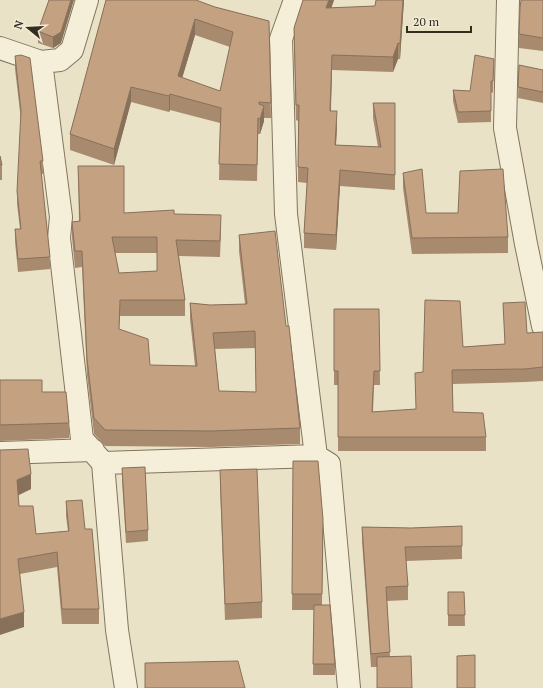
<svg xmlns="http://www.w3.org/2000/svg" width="543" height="688" font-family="'PT Serif',serif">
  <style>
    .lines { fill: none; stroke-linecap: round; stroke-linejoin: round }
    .minor-casing { stroke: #83745e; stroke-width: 24 }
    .minor { stroke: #f5efd9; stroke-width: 22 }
    .wall { fill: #a88a6f; fill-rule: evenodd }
    .shaded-wall { fill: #88715a }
    .building { fill: #c3a181; stroke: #88715a; fill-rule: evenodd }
  </style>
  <rect width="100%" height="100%" fill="#e9e2c7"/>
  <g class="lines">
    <defs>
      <path id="minor" d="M 295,0 L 281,39 L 286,214 L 316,456 L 329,464 L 349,688
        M 508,0 L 505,128 L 526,244 L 543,326
        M 0,48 L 41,62 L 61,217 L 59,238 L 82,439 L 103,463 L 117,630 L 126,688
        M 41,62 L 60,60 L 72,50 L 87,0
        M 0,453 L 93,450
        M 103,463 L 316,456"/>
    </defs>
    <!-- minor casing -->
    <use href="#minor" class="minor-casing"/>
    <!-- minor -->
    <use href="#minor" class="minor"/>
  </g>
  <!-- wall -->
  <path class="wall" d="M 49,0 L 61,43 L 53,48 L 38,43 L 38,31 Z
    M 106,0 L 215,7 L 269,21 L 271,118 L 264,118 L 264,121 L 260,134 L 258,134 L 257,181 L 219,180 L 220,123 L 170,110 L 169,112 L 131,102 L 114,165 L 70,150 L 70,134 ZM 195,35 L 230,47 L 220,91 L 182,78 Z
    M 303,0 L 334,0 L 331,8 L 375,6 L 376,0 L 404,0 L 400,59 L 398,59 L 393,72 L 332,70 L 331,111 L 337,126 L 336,145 L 378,147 L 373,118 L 373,103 L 395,103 L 395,190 L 340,186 L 336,250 L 304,248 L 304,233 L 307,183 L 298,182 L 298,121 L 296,120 L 294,43 L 294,28 Z
    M 543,0 L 543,51 L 519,48 L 519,34 Z
    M 15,56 L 43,161 L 43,174 L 41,174 L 50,257 L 50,269 L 18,272 L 15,242 L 15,229 L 20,229 L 17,204 L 17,191 L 21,120 L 15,69 Z
    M 494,59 L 493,93 L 491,92 L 491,122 L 458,123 L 453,101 L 453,90 L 470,91 Z
    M 519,65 L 543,70 L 543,103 L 518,98 Z
    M 0,156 L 2,165 L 2,180 L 0,180 Z
    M 78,166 L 124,213 L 174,214 L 221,231 L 220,257 L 179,256 L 185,300 L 185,316 L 120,316 L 119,329 L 150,365 L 195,366 L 190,319 L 190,303 L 210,305 L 245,304 L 239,251 L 239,235 L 286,326 L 300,428 L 300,444 L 211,447 L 105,446 L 94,434 L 87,375 L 82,267 L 75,268 L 72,238 L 72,222 L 79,221 ZM 115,253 L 157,253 L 157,271 L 119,273 ZM 255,348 L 256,392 L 219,391 L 215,349 Z
    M 403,173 L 426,213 L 458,213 L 508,237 L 508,253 L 412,254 L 403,188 Z
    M 503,303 L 527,333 L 543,332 L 543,381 L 525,382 L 452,384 L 453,412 L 486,437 L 486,451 L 338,451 L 338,385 L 334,385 L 334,309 L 379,309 L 380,385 L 374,385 L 373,412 L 416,409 L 423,372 L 463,347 L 505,344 Z
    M 0,380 L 42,392 L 69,423 L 69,438 L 0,441 Z
    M 0,450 L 31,489 L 18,495 L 19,506 L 36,534 L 68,531 L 66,516 L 66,501 L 85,529 L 99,609 L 99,624 L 62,624 L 57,567 L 20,574 L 24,627 Z
    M 293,461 L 323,519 L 322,605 L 335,664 L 335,675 L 313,675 L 314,610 L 292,610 Z
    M 122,468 L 148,530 L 148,541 L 126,543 L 122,480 Z
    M 220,470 L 262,602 L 262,618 L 225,620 L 220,486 Z
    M 462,526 L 462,559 L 406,561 L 408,586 L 408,600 L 387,601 L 390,657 L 377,667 L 371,667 L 362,541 L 362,527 L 411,528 Z
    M 448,592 L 464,592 L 465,626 L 448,626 Z"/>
  <!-- shaded-wall -->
  <path class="shaded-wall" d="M 71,0 L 74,0 L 61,43 L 53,48 L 53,37 Z
    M 329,0 L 334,0 L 326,24 L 326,8 Z
    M 403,0 L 404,0 L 400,59 L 400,44 Z
    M 195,19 L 195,35 L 178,92 L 178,76 Z
    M 398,43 L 398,59 L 393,72 L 393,57 Z
    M 332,55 L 332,70 L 330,126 L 330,111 Z
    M 131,87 L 131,102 L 114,165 L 114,149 Z
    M 170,94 L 170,110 L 169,112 L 169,96 Z
    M 264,106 L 264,121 L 260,134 L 260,119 Z
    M 337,111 L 337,126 L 335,161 L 335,145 Z
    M 340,170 L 340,186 L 336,250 L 336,235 Z
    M 31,474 L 31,489 L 17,496 L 17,480 Z
    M 24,612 L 24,627 L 0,635 L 0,619 Z"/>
  <!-- building -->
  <path class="building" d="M 49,0 L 71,0 L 61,32 L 53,37 L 38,31 Z
    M 106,0 L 196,0 L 215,7 L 269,21 L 271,103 L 259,102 L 259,104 L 264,106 L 260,119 L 258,118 L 257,165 L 219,164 L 221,108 L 170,94 L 169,96 L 131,87 L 114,149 L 70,134 ZM 195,19 L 233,32 L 220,91 L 178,76 Z
    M 303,0 L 329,0 L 326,8 L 375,6 L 376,0 L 403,0 L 400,44 L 398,43 L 393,57 L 332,55 L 330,111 L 337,111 L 335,145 L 381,147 L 373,103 L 395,103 L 395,175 L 340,170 L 336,235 L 304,233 L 308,168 L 298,167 L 299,105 L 296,105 L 294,28 Z
    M 521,0 L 543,0 L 543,38 L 519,34 L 520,8 Z
    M 21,55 L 30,58 L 43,161 L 40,161 L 50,257 L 18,259 L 15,229 L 21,229 L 17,191 L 21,111 L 15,56 Z
    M 475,55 L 494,59 L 493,81 L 491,81 L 491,111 L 458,112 L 453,90 L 470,91 Z
    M 519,65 L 543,70 L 543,92 L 518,87 Z
    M 0,156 L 2,165 L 0,165 Z
    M 78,166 L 124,166 L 124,213 L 174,210 L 174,214 L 221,215 L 220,241 L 176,240 L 185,300 L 120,300 L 119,329 L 148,339 L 150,365 L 197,366 L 190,303 L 210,305 L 247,304 L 239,235 L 275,231 L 286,326 L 289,326 L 300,428 L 211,431 L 105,430 L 94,418 L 87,359 L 82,251 L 75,251 L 72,222 L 80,221 ZM 112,237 L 157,237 L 157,271 L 119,273 ZM 255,331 L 256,392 L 219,391 L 213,333 Z
    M 422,169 L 426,213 L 458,213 L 460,171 L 503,169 L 508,237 L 412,238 L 403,173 Z
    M 425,300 L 460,301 L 463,347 L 505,344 L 503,303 L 525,302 L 527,333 L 543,332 L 543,367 L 525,369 L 452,370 L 453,412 L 483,413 L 486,437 L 338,437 L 338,371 L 334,371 L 334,309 L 379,309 L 380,371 L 374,371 L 372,412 L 416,409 L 415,373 L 423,372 Z
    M 0,380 L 42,380 L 42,392 L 66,392 L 69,423 L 0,425 Z
    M 28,449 L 31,474 L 17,480 L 19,506 L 33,506 L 36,534 L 69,531 L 66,501 L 82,500 L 85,529 L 92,529 L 99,609 L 62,609 L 57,552 L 18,559 L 24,612 L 0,619 L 0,450 Z
    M 293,461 L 318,461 L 323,519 L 322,594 L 292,594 Z
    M 145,467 L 148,530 L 126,532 L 122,468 Z
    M 257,469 L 262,602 L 225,604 L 220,470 Z
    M 462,526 L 462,546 L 405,547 L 408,586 L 386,587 L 390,652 L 371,654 L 362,527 L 411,528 Z
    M 448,592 L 464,592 L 465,615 L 448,615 Z
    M 314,605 L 330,605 L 335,664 L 313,664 Z
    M 475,655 L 475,688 L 457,688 L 457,656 Z
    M 411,656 L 412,688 L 377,688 L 377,657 Z
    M 238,661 L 245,688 L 145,688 L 145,663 Z"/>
  <!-- north arrow -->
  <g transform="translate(28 28) rotate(288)" stroke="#f2ecd6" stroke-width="3" paint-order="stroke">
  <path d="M0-3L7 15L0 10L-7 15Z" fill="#352c20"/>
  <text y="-6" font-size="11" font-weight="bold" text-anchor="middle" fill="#352c20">N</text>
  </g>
  <!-- scale -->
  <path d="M407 26v6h64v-6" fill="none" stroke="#352c20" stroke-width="2"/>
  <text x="413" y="26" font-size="12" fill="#352c20" stroke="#f2ecd6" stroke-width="3" paint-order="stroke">20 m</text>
</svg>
